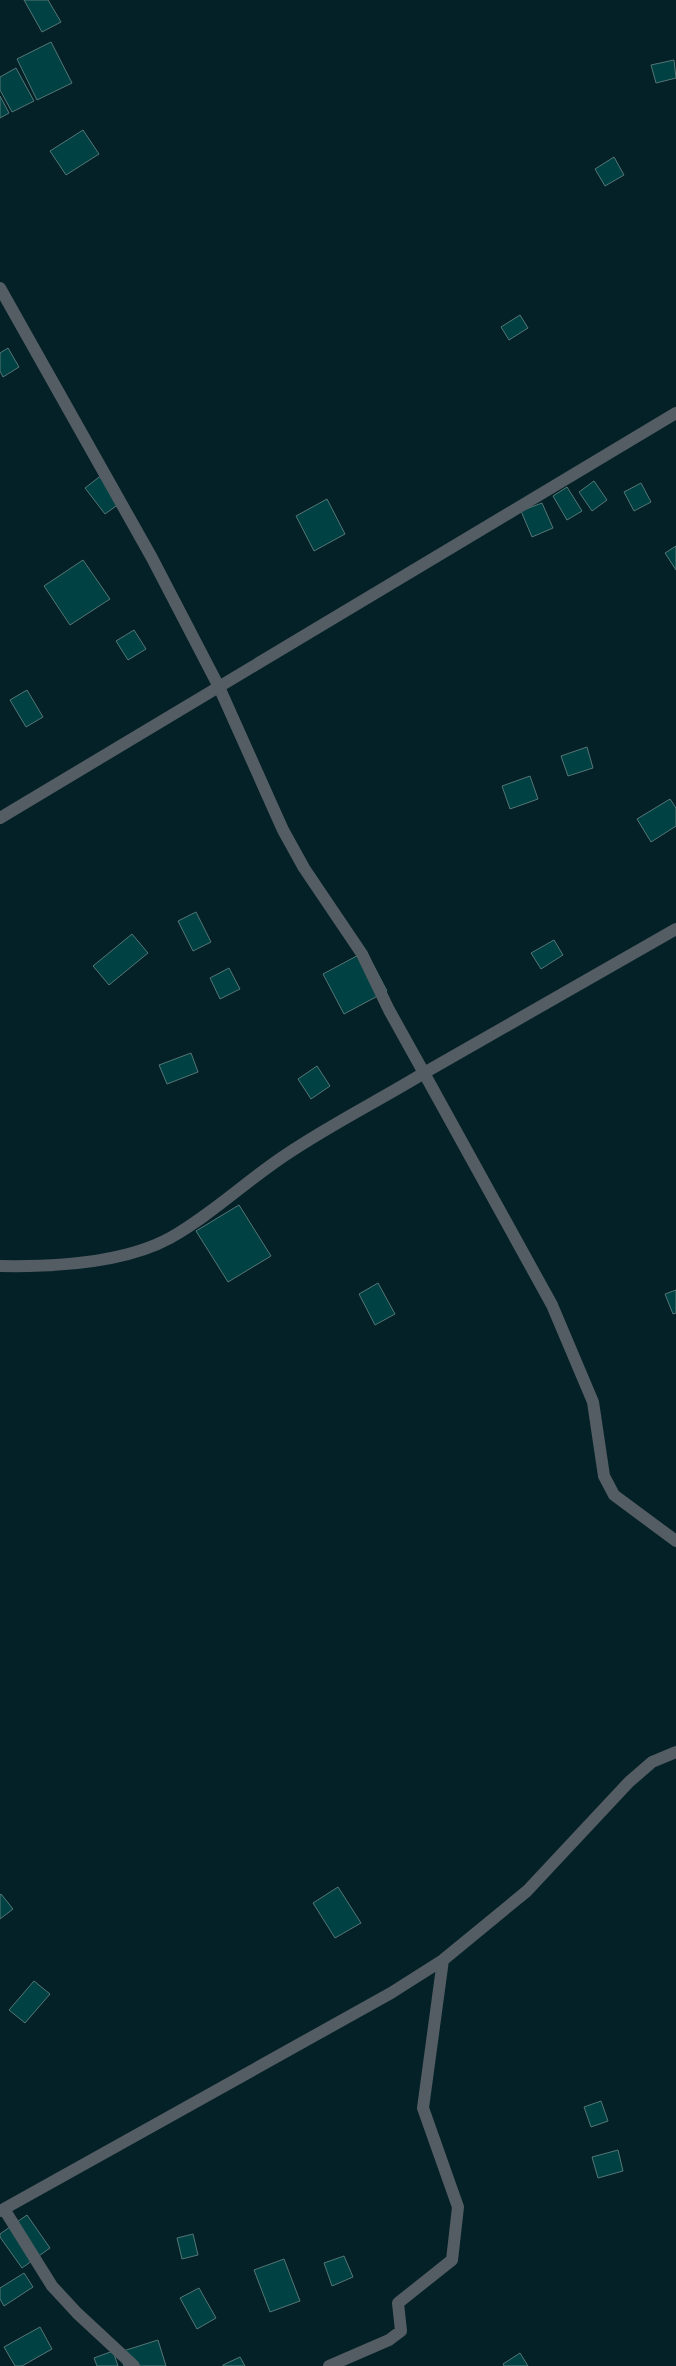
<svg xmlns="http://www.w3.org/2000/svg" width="676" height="2366" font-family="'Archivo Narrow',sans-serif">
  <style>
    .building { fill: #004243; stroke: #567676 }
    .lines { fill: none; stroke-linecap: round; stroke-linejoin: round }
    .minor { stroke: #535d63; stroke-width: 12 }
  </style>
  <rect width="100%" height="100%" fill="#042127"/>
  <!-- building -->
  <path class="building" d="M 24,0 L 48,0 L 61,22 L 42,32 Z
    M 51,42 L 72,83 L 37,100 L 17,59 Z
    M 674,60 L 676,78 L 656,83 L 651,65 Z
    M 16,68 L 34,101 L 12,112 L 0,90 L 0,77 Z
    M 0,96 L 9,113 L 0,118 Z
    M 83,130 L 99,154 L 66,175 L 50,151 Z
    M 614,157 L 624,175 L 605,186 L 595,169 Z
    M 520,315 L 528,328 L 509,340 L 501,327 Z
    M 8,348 L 19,367 L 3,377 L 0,371 L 0,353 Z
    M 103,474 L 123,501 L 105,514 L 85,488 Z
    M 594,481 L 607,500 L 592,511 L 579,492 Z
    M 641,483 L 651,502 L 634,511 L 624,492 Z
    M 567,487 L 582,511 L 567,520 L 553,496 Z
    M 327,499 L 345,534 L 314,551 L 296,516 Z
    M 542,503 L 553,528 L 532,537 L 521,511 Z
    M 676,546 L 676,570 L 665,553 Z
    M 83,560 L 110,599 L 70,625 L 44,586 Z
    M 134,630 L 146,649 L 128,660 L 116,641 Z
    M 27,690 L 43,717 L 26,727 L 10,700 Z
    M 587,747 L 593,768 L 568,776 L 561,756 Z
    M 530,776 L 538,799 L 510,809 L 502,786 Z
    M 670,799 L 676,808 L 676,826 L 651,842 L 637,819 Z
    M 196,912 L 211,942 L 193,951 L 178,921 Z
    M 132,934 L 148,953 L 109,985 L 93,966 Z
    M 554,940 L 563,955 L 541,969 L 531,953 Z
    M 366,951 L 387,991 L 344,1014 L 323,974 Z
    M 229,968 L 240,989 L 220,999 L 210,978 Z
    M 191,1053 L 198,1072 L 167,1084 L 159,1065 Z
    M 317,1066 L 330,1086 L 311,1099 L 298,1079 Z
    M 239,1205 L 271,1256 L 228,1282 L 196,1231 Z
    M 378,1283 L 395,1314 L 375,1325 L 359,1294 Z
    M 676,1290 L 676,1313 L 673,1314 L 665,1294 Z
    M 338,1887 L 361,1923 L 335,1938 L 313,1903 Z
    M 1,1894 L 13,1909 L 0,1919 L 0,1895 Z
    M 34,1981 L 50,1994 L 25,2023 L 9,2010 Z
    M 601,2101 L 608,2121 L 591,2127 L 584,2107 Z
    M 618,2150 L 623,2171 L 598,2178 L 592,2157 Z
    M 27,2215 L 50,2248 L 22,2268 L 0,2237 L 0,2234 Z
    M 193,2234 L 198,2255 L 182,2259 L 177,2238 Z
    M 344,2256 L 353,2277 L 332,2286 L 324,2263 Z
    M 284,2259 L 300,2301 L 270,2312 L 254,2270 Z
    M 24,2273 L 33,2287 L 4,2306 L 0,2299 L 0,2288 Z
    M 199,2288 L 216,2318 L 197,2329 L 180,2298 Z
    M 40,2327 L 52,2349 L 22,2366 L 15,2366 L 4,2347 Z
    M 158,2340 L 166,2366 L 124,2366 L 120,2352 Z
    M 113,2351 L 118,2366 L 97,2366 L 94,2358 Z
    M 520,2353 L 528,2366 L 504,2366 L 503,2364 Z
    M 240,2357 L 245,2366 L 223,2366 L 223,2365 Z"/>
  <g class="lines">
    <!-- minor -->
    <path class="minor" d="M 0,288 L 152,558 L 219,687 L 283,830 L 304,868 L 362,954 L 389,1010 L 424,1073 L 676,929
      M 0,818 L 676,413
      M 0,1266 C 52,1267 124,1263 170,1238 C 211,1215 245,1182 284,1156 C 328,1126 378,1101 424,1073 L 552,1305 L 593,1402 L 604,1476 L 614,1495 L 676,1541
      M 4,2209 L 52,2286 L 77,2313 L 134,2366
      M 0,2211 L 391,1993 L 443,1960 L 527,1891 L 629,1782 L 652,1762 L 676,1752
      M 329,2366 L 389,2340 L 401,2331 L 398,2303 L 452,2260 L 458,2207 L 423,2108 L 443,1960"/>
  </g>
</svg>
